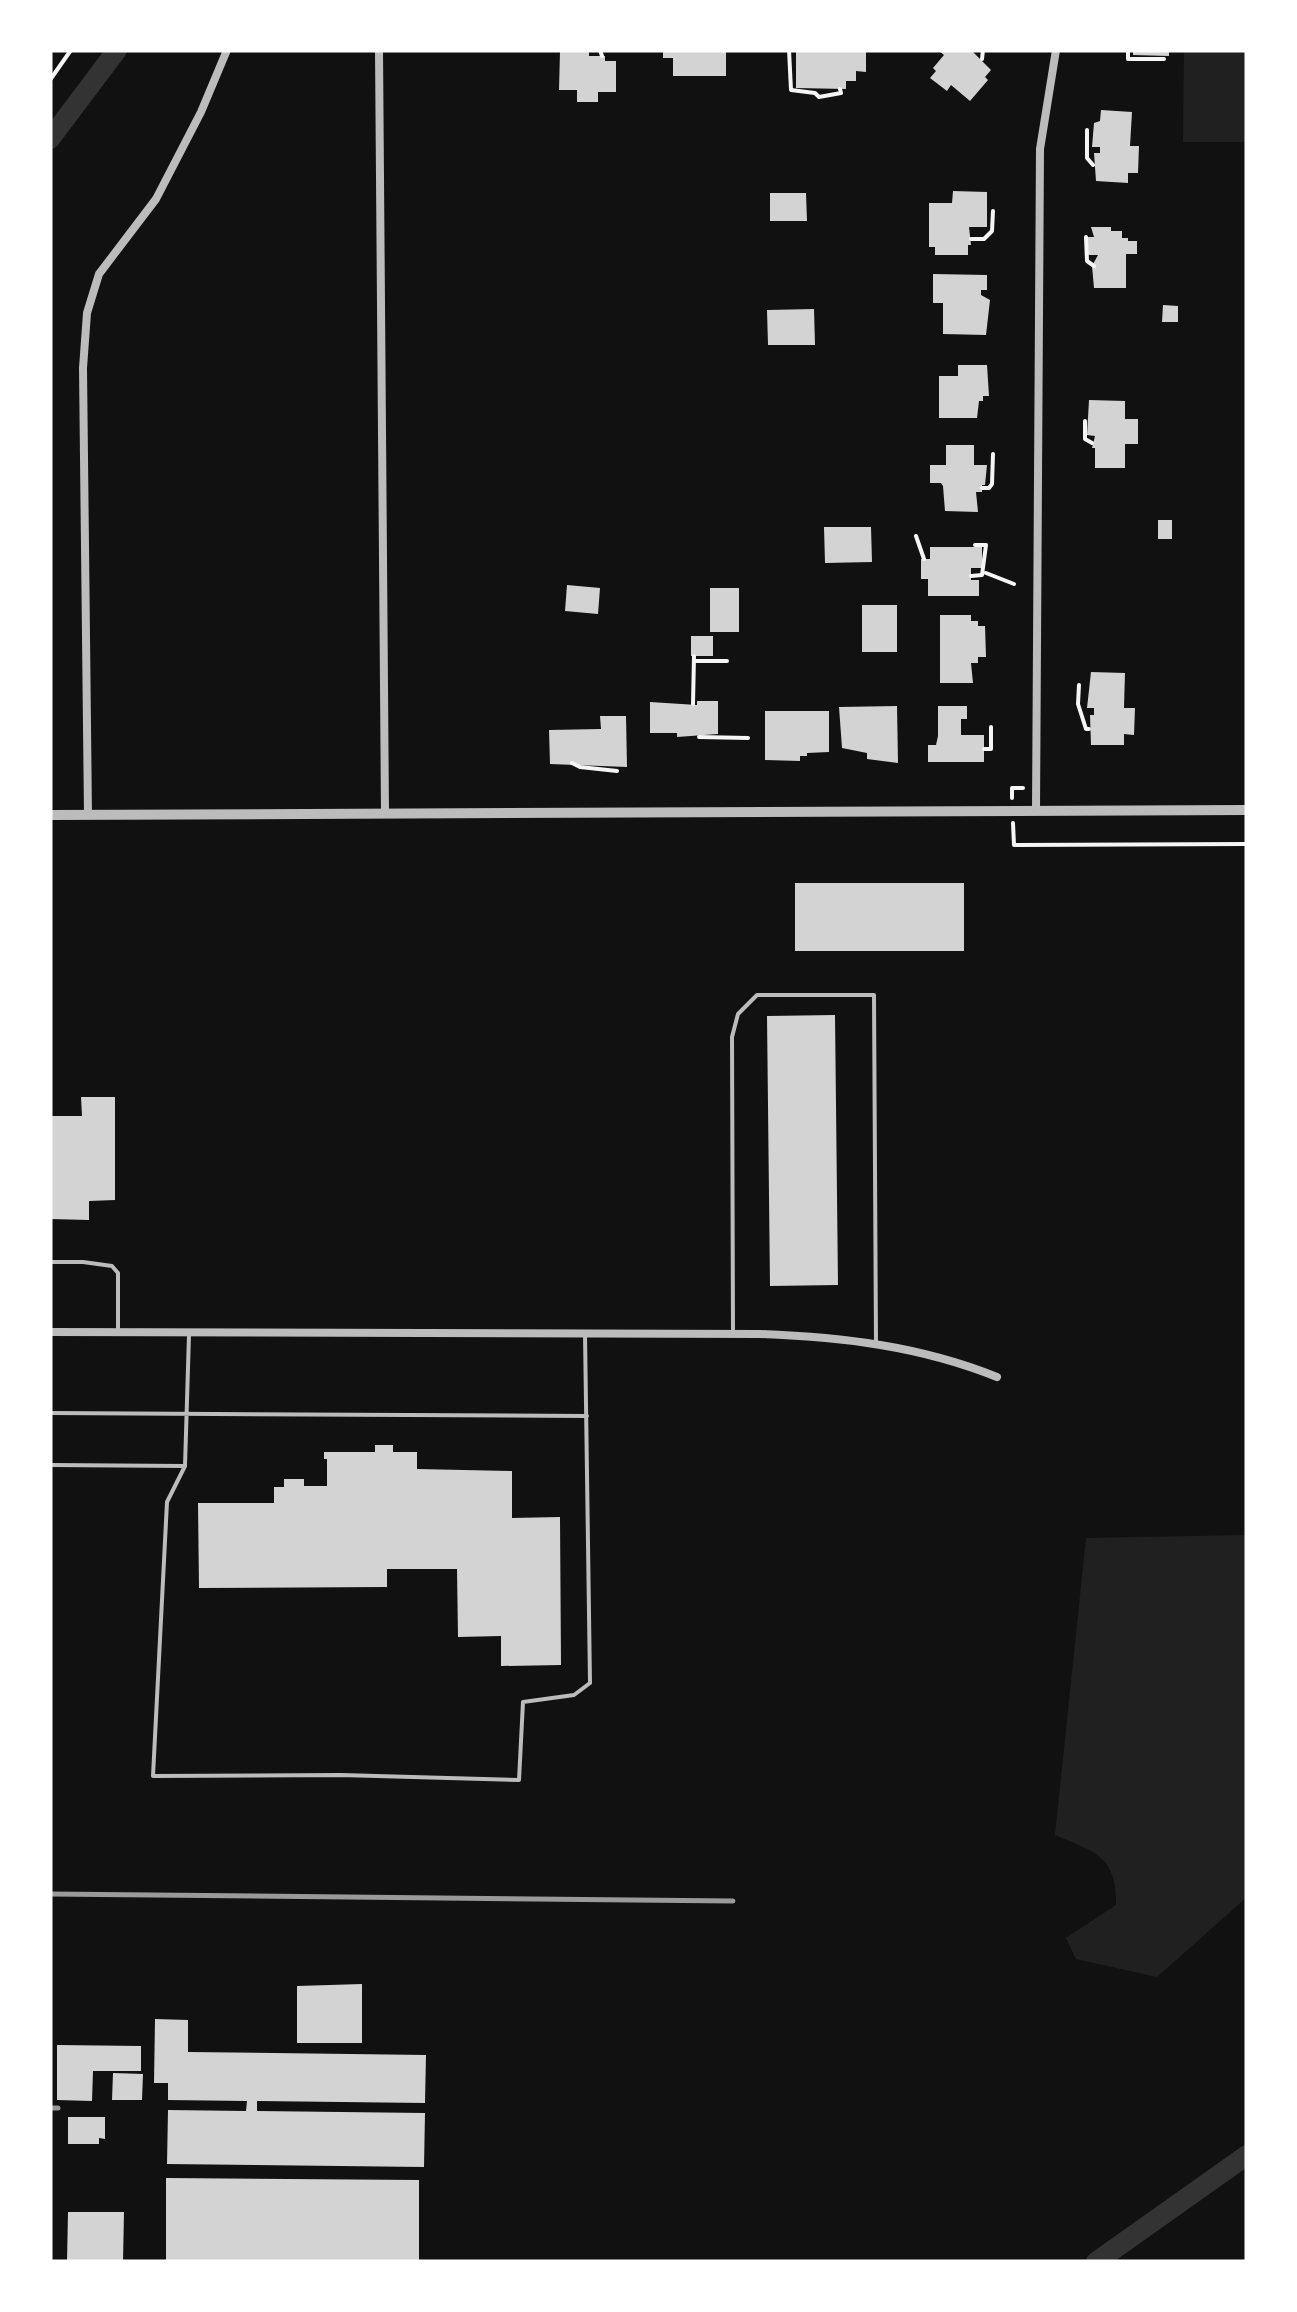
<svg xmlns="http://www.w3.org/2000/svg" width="1297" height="2312" font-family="Raleway,sans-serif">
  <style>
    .green { fill: #202020 }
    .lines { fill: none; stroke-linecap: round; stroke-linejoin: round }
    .canal { stroke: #333; stroke-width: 20 }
    .building { fill: #d3d3d3 }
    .path { stroke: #f5f5f5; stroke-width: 4 }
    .service { stroke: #bcbcbc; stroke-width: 4 }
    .minor { stroke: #bcbcbc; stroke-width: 8 }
    .tertiary { stroke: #bcbcbc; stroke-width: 10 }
    .rail { stroke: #9a9a9a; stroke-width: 5 }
  </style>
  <rect width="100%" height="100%" fill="#111"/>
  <!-- green -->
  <path class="green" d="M 1184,50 L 1247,50 L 1247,142 L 1183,142 Z
    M 1247,1535 L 1247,1897 L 1157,1977 L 1076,1959 L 1066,1938 L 1116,1905 C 1117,1856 1095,1852 1055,1835 L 1086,1538 Z"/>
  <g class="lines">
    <!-- canal -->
    <path class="canal" d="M 50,139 L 117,50
      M 1096,2262 L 1247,2155"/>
  </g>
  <!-- building -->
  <path class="building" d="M 589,50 L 589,56 L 605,56 L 605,61 L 616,61 L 616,92 L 598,92 L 598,102 L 577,102 L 577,90 L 559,90 L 560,51 Z
    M 663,50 L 726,50 L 726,76 L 673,76 L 673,58 L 663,58 Z
    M 796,50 L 866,50 L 866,72 L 856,71 L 856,81 L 846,81 L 846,89 L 796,88 Z
    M 938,50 L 971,50 L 991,70 L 985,77 L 988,80 L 970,101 L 951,85 L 947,91 L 930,78 L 936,71 L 933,68 L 944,55 Z
    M 1133,50 L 1169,50 L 1169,56 L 1133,55 Z
    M 1101,110 L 1132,112 L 1130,146 L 1139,146 L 1138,173 L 1128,173 L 1128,183 L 1096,181 L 1094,153 L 1100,153 L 1100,147 L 1092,147 L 1094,123 L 1100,121 Z
    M 953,191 L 987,192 L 987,227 L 969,227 L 971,245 L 968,245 L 968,255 L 935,255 L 935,247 L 929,247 L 929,203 L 952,203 Z
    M 770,193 L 806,193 L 807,221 L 770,221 Z
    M 1091,227 L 1111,227 L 1111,231 L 1122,231 L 1122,238 L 1128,238 L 1128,241 L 1137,241 L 1137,254 L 1126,254 L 1126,288 L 1094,288 L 1092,266 L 1098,255 L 1088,255 L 1088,237 L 1094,237 Z
    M 933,274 L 987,275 L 987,290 L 981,290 L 981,295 L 990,300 L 986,335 L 943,334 L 943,303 L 933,303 Z
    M 1163,305 L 1178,306 L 1178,322 L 1162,322 Z
    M 814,309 L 815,345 L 768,345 L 767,310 Z
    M 958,365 L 987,365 L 989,396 L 983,396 L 983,401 L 979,401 L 977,418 L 939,418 L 939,376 L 958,376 Z
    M 1089,400 L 1125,401 L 1125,419 L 1138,419 L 1138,444 L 1125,444 L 1125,468 L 1095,468 L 1095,448 L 1092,448 L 1095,436 L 1087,435 Z
    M 946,445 L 974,445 L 974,465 L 987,465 L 985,485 L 982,485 L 982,492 L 976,492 L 978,512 L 945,511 L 943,486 L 941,483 L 930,483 L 930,465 L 946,465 Z
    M 1158,520 L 1172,520 L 1172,539 L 1158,539 Z
    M 824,527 L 871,527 L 872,562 L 825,563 Z
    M 930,547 L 982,547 L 982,568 L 971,568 L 971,580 L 979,580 L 979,596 L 928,596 L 928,579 L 921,579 L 921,559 L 930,559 Z
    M 567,585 L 600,588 L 598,614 L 565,611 Z
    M 710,588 L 739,588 L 739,632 L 710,632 Z
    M 862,605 L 897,605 L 897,652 L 862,652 Z
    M 940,615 L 971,615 L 971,621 L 978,621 L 978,626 L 985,626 L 986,657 L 978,657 L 978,663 L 971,663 L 973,683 L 940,683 Z
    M 691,636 L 713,636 L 713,656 L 691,656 Z
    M 1091,672 L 1125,673 L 1124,708 L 1135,708 L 1134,735 L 1124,734 L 1124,745 L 1091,745 L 1090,715 L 1094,715 L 1094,708 L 1087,708 Z
    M 697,701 L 718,701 L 718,734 L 677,737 L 677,733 L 650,733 L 650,702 L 697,705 Z
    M 897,706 L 898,763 L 867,759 L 867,753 L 842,748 L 839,707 Z
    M 938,706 L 967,706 L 967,719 L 961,719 L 961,735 L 984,735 L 984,762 L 928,762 L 928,745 L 936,745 L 938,736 Z
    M 765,711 L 829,711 L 829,752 L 807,753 L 807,756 L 800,756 L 800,761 L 765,760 Z
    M 600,716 L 626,716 L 627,767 L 550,764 L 549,730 L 601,729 Z
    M 795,883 L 964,883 L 964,951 L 795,951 Z
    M 835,1015 L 838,1285 L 770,1286 L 767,1016 Z
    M 81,1097 L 115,1097 L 115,1200 L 89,1201 L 89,1220 L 50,1219 L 50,1116 L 82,1116 Z
    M 375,1445 L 393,1445 L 393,1452 L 417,1452 L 417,1469 L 512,1471 L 512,1518 L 560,1517 L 561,1665 L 501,1666 L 501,1636 L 458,1637 L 457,1569 L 387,1569 L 387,1587 L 199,1588 L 198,1503 L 274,1503 L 274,1487 L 284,1487 L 284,1479 L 304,1479 L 304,1486 L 327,1486 L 327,1459 L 324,1459 L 324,1452 L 375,1452 Z
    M 362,1984 L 362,2043 L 297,2043 L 297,1986 Z
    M 155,2019 L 188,2020 L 188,2052 L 426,2055 L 425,2103 L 257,2101 L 257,2111 L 425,2113 L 424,2167 L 167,2164 L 168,2110 L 246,2111 L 247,2101 L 168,2100 L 168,2083 L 154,2083 Z
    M 57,2045 L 141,2046 L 141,2071 L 93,2071 L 92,2101 L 57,2100 Z
    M 113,2073 L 143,2074 L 142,2100 L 112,2100 Z
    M 68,2117 L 105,2117 L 105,2139 L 99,2138 L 99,2144 L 68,2144 Z
    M 166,2178 L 419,2180 L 419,2262 L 166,2262 Z
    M 68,2212 L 124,2212 L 123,2262 L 67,2262 Z"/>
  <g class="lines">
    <!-- path -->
    <path class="path" d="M 600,50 L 602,56
      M 789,50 L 791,90 L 815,93 L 819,97 L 841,93 L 840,89
      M 1128,50 L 1128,59 L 1164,59
      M 982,59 L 983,50
      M 50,80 L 71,50
      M 1087,130 L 1087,158 L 1093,165
      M 1086,237 L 1087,261 L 1094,266
      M 971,239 L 984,239 L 992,231 L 993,211
      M 1085,421 L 1085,439 L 1092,443
      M 982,488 L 989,488 L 992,484 L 993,454
      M 916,536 L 924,559
      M 986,573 L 1014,584
      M 971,576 L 982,575 L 986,545 L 975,545
      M 694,661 L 727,661
      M 1079,685 L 1078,704 L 1086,729 L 1089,729
      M 693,704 L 694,656
      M 699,737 L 748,738
      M 984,749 L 991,749 L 991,727
      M 572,763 L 580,767 L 617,771
      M 1012,798 L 1012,788 L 1023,788
      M 1013,823 L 1014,845 L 1247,844"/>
    <!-- service -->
    <path class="service" d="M 50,1262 L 83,1262 L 112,1266 L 118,1273 L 118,1332
      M 733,1331 L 732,1037 L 738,1014 L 757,995 L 874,995 L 876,1343
      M 189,1335 L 185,1466 L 167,1502 L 153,1776 L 341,1775 L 519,1780 L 523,1702 L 574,1695 L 590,1683 L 585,1334
      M 50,1413 L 587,1416
      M 50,1465 L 185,1466"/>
    <!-- minor -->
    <path class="minor" d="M 379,50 L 385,813
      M 1036,810 L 1040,149 L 1056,50
      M 88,815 L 83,368 L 87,313 L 99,274 L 156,199 L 201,112 L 227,50
      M 50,1332 L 760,1334 C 842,1337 920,1346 997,1377"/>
    <!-- tertiary -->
    <path class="tertiary" d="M 50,815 L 1247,810"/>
    <!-- rail -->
    <path class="rail" d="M 50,1894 L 733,1901
      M 50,2108 L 58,2108"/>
  </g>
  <!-- border -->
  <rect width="1297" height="2312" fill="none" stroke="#ffffff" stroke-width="105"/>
</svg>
